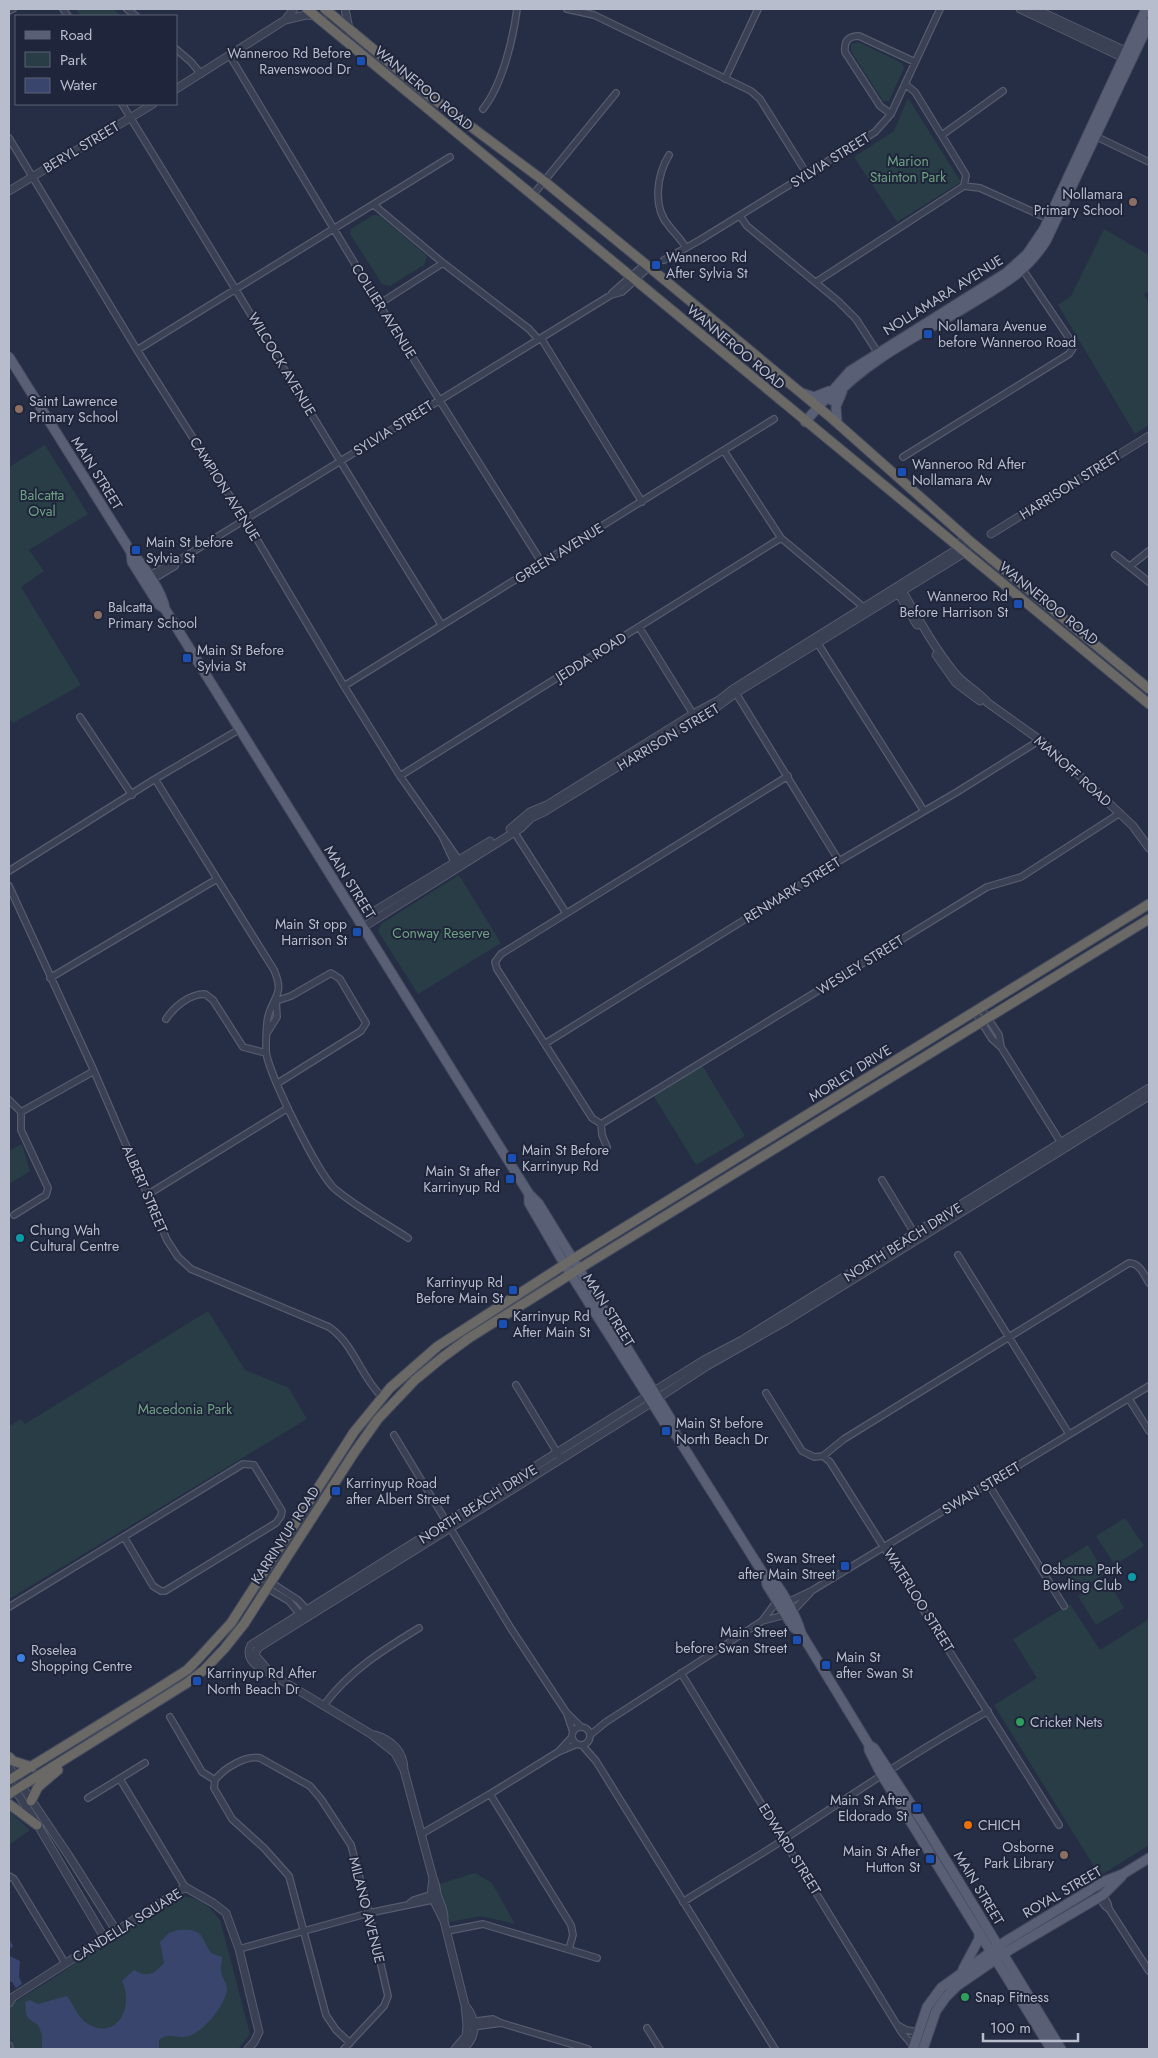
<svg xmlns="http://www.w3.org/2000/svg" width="1158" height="2058" font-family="Jost,sans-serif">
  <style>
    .green { fill: #283d46 }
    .water { fill: #39456c }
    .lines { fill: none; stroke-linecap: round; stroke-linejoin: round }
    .minor-casing { stroke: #565b6f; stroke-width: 8 }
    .tertiary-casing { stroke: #565b6f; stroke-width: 9 }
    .primary-casing { stroke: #444a5e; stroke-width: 11 }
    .trunk-casing { stroke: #454b5f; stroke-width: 11 }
    .minor { stroke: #3b4154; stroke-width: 5.5 }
    .tertiary { stroke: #3b4154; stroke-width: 7 }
    .primary { stroke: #595f74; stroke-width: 9 }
    .trunk { stroke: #6a6966; stroke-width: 9 }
    .transit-dot { fill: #1a4fb4; stroke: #1f253a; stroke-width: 2 }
    .education-dot { fill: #8d6e63; stroke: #1f253a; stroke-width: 2 }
    .culture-dot { fill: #0f9aa8; stroke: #1f253a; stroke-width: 2 }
    .shop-dot { fill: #3f7fe0; stroke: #1f253a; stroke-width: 2 }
    .leisure-dot { fill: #2e9e5b; stroke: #1f253a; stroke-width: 2 }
    .food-dot { fill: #e8710a; stroke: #1f253a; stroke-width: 2 }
    .labels { text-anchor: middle; stroke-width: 4; stroke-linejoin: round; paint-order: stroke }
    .poi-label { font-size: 14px; fill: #b8bdce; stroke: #1f253a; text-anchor: start }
    .street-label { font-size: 14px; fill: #b8bdce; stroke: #1f253a }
    .park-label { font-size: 14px; fill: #6ea082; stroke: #1f253a }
  </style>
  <rect width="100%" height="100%" fill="#262e45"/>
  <!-- green -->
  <path class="green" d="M 76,9 L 113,9 L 122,16 L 81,16 Z
    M 858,42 L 902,63 L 904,68 L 889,101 L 883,101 L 851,51 L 851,44 Z
    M 908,98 L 961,182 L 897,222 L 854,157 L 894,131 Z
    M 373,215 L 380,216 L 427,256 L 424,265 L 390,286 L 382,284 L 350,234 L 351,229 Z
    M 1104,229 L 1149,255 L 1149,291 L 1144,294 L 1149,303 L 1149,425 L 1135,434 L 1058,305 L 1071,296 Z
    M 45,445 L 88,514 L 29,550 L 44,571 L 21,587 L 81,685 L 13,723 L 9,718 L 9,467 Z
    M 459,875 L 501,943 L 418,994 L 378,931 L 381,924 Z
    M 702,1065 L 745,1136 L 696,1165 L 653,1095 Z
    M 22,1144 L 30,1171 L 9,1184 L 9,1151 Z
    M 208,1311 L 245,1370 L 289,1388 L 307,1419 L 9,1599 L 9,1426 L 21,1419 L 25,1424 Z
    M 1125,1518 L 1144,1546 L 1115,1565 L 1096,1536 Z
    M 1088,1545 L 1105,1574 L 1077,1591 L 1059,1563 Z
    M 1107,1579 L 1124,1608 L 1096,1625 L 1078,1596 Z
    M 1070,1604 L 1100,1650 L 1149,1619 L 1149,1845 L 1100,1876 L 994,1705 L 1037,1678 L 1013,1639 Z
    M 9,1811 L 30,1830 L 9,1845 Z
    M 475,1873 L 492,1883 L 515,1924 L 481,1916 L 450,1922 L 439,1884 Z
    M 176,1896 C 197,1896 208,1904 220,1920 L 250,2034 L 238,2049 L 12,2049 L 9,2028 L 9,2006 L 63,1972 L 97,1946 Z"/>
  <!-- water -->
  <path class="water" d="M 178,1930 C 203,1928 200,1935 211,1953 L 222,1957 C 223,1962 220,1965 221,1971 C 222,1978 227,1983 227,1989 C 226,2005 203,2032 189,2036 C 177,2040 171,2031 159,2040 L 159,2049 L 42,2049 L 42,2035 L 38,2025 L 29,2019 L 26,2014 L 25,2002 L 30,2000 L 38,2004 L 67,1996 C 74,2005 78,2018 88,2024 C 118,2041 134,2006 122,1981 L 134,1970 C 148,1978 154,1974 164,1963 L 160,1942 L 169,1933 Z
    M 9,1938 L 13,1946 L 9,1950 L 10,1956 L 20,1961 L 19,1977 L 22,1984 L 16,1988 L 12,1982 L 9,1981 Z"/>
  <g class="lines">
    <defs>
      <path id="minor" d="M 63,9 L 68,16
        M 127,9 L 136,16
        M 567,9 L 594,15 L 751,91 L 760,99 L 807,174
        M 9,11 L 13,9
        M 176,49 L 191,62 L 201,74
        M 230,56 L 379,304 L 542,563
        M 725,79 L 758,9
        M 905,84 L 915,92 L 966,175 L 964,186 L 980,188 L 1051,220
        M 122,104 C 229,277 333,452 441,624
        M 483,109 C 502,85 513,40 517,9
        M 891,114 L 880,106 L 845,52 C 844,41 848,36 859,36 L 915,62
        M 942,135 L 1003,91
        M 1093,135 L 1149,162
        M 9,138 L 137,350 L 249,526 L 344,686 L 400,776 L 461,863
        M 669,155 C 657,175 652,207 669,226 C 675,234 681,239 686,248
        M 532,196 L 616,93
        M 374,205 L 443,263 L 529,329 L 538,339
        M 740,216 L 747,226 L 838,301 L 856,319 L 880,356
        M 664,260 L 700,240 L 875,132 L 891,114 L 940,9
        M 816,282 L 964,186
        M 612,293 L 645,264
        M 379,304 L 443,263
        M 541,338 L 642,502
        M 137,350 L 450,157
        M 724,451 L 781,538 L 867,610
        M 903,457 L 1069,354 L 1073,348 L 1071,341 L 1021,267
        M 1115,555 L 1149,582
        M 1130,566 L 1149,551
        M 147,577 L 172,562 L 176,562 L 611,295 L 622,292 L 649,267
        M 150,581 L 175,566 L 176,562
        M 639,627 L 695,717
        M 815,639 L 924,811
        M 344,686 L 774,419
        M 734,690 L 839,861
        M 80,717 L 132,795
        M 400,776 L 781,538
        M 155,779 L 274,970 C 285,995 273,996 268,1017 C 266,1026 266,1041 266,1051 C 267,1071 319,1176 335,1189 C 355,1206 385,1223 408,1238
        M 513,830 L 566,913
        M 443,838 L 456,866
        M 9,871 L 155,779 L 240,729
        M 9,886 L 94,1071 L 167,1240 L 178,1257 L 191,1269 L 329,1327 C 355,1345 360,1376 382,1397
        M 50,978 L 217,879
        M 276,1001 L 291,996 L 331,973 L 340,979 L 366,1023 L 361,1031 L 278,1083
        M 981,1008 L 999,1035 L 1001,1047
        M 975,1012 L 992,1039 L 1001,1047 L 1063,1146
        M 166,1019 C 174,1007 189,994 205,994 L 213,1000 L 243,1047 L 266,1053
        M 267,1033 L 277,1017 L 276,1001
        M 546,1043 L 839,861 L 957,792 L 1040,740
        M 9,1100 L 21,1112
        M 21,1112 L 94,1071
        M 601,1124 L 987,887 L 1021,877 L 1120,813
        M 607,1147 L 602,1135 L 601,1124 L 592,1118 L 497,969 L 495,962 L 501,954 L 788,776
        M 882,1180 L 916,1236
        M 147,1195 L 288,1108
        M 14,1215 L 46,1195 L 48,1188 L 21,1130 L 21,1112
        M 958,1255 L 1069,1434
        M 516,1385 L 561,1459
        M 766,1393 L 802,1451 L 814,1457 L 823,1456 L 830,1462 L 1059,1825
        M 1129,1399 L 1149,1431
        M 394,1435 L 510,1627 L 566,1712 L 581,1727
        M 823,1456 L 844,1439 L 1129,1263 C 1140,1263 1144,1275 1149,1283
        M 989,1485 L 1064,1606
        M 261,1576 L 298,1600 L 309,1612
        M 257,1582 L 289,1601 L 302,1617
        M 786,1603 L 813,1590 L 1149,1386
        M 9,1607 L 243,1464 L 254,1465 L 282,1511 L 281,1516 L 276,1523 L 165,1591 L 161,1591 L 153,1586 L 124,1537
        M 792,1612 L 810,1593
        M 762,1621 L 785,1615
        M 681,1673 L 902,2033 L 914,2047
        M 324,1705 C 349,1671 383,1650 419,1628
        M 567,1714 L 573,1732
        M 170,1717 L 202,1772 L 215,1780
        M572 1736a9 9 0 1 1 18 0a9 9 0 1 1-18 0Z
        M 590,1735 L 606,1722 L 762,1621 L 777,1601
        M 582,1745 L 596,1761 L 775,2049
        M 560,1750 L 572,1737
        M 120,1779 L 185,1887
        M 215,1780 C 224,1768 246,1755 260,1758 L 310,1786 L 321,1799 L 351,1845 L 369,1913 L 388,1996 L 384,2006 L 344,2049
        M 215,1780 L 214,1788 L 232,1819 L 264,1848 L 289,1876 L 326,2015 L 336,2030 L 350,2043
        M 490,1794 L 571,1925 L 573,1935 L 569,1949
        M 88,1798 L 145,1763
        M 423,1833 L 490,1794 L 558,1752 L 577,1744
        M 9,1876 L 14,1879 L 65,1963
        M 1093,1889 L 1105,1906 L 1109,1909 L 1149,1971
        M 1102,1893 L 1108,1904 L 1109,1909
        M 683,1902 C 717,1880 753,1860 786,1838 C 853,1794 918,1750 988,1711
        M 410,1903 L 414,1900 L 433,1894
        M 447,1931 L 483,1924 L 597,1958
        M 239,1949 L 369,1913 L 437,1899
        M 470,2022 L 493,2019 L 501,2023 L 588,2049
        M 899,2026 L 906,2030 L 918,2032
        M 472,2027 L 501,2023
        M 647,2028 L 660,2049"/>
      <path id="tertiary" d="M 345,9 L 349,29
        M 1020,9 L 1126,59
        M 1035,9 L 1130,53
        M 329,12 L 331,21 L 343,34
        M 285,20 L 306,15 L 315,16
        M 176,89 L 285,20 L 294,9
        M 9,191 L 153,104
        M 991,534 L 1149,436
        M 900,587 C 917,616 933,646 954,672 C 963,684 978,691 988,703 L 1040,740 L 1078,774 L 1133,826 L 1149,848
        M 897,591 L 917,625
        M 936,655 L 956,683 L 980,701
        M 510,829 L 530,812 L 547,805 L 693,714 L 719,700 L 733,689 L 954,551 L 965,537
        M 358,921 L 490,841
        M 362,928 L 521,828 L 531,818 L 544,812 L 702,715 L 713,710 L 736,693 L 961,555 L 971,542
        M 654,1391 L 704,1360 L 742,1340 L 1149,1088
        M 658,1398 L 707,1366 L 786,1321 L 1149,1096
        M 267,1669 L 255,1655 L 258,1648 L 261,1646 L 651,1403
        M 375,1735 C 392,1740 404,1752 404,1770 L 433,1878 C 436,1884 436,1888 437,1894 C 440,1904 445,1910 444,1921 L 465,2005 L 467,2025 L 466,2036 L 455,2049
        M 9,1767 L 69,1856 L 117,1932
        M 404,1770 L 395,1753 L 371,1734 L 256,1665 C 249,1659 247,1653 251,1645 L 647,1396
        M 9,1781 L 33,1817 L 105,1939
        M 433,1878 L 431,1895 L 444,1921
        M 9,2003 L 13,1997 L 185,1887 L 213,1903 L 226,1913 L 239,1949 L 259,2032 L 254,2042 L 248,2049
        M 9,2046 L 9,2049
        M 463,2049 C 478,2036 477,2020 465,2005"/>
      <path id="primary" d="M 9,357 L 131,552 C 143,564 163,593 165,609 L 529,1194 L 539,1204 L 672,1421 L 676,1435
        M 802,393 L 814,397 L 829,391
        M 831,400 C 870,357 926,332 974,302 C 1005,283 1026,272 1046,241 L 1149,23
        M 805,422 L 850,371 L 1006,273 L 1027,254 L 1044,229 L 1146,9
        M 837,423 L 836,406 L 842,392
        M 131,552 L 132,562 L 159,605 L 165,609
        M 529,1194 L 529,1203 L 565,1265 L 666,1425 L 676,1435 L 766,1578 L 767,1585 L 793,1627 L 801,1633 L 869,1745 L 874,1748 L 922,1821 L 1061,2049
        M 766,1578 C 768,1579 771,1580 773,1581 C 782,1588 799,1623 801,1633
        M 869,1745 L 869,1750 L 881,1774 L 1051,2049
        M 963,1969 L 979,1939 L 979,1932
        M 913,2049 L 927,2007 L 941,1988 L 1006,1941 L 1105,1881 L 1123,1874 L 1149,1858
        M 923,2049 L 936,2011 L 946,1997 L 957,1986 L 1011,1949 L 1103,1895 L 1122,1876"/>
      <path id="trunk" d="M 307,9 L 1149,704
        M 325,9 L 431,97 L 544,181 L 649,267 L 829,416 L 971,542 L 1149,689
        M 9,1757 L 13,1761 L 32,1767
        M 9,1780 L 154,1691 L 187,1670 L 198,1659 L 231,1623 L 354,1432 L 390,1388 L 438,1346 L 573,1259 L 1149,904
        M 9,1794 L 187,1683 L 204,1670 L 224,1649 L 244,1624 L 354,1453 L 378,1419 L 415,1380 L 443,1357 L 469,1338 L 590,1262 L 1149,919
        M 31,1801 L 38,1787 L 58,1770
        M 9,1804 L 37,1825"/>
    </defs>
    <!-- minor casing -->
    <use href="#minor" class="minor-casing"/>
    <!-- tertiary casing -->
    <use href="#tertiary" class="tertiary-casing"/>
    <!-- primary casing -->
    <use href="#primary" class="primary-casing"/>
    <!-- trunk casing -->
    <use href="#trunk" class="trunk-casing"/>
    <!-- minor -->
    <use href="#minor" class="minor"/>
    <!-- tertiary -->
    <use href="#tertiary" class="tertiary"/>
    <!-- primary -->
    <use href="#primary" class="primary"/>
    <!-- trunk -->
    <use href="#trunk" class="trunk"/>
  </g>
  <!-- markers -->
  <g class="transit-dot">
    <rect x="356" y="56" width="10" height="10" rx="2.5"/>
    <rect x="651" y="260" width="10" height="10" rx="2.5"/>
    <rect x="923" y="329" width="10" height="10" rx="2.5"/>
    <rect x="897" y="467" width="10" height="10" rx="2.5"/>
    <rect x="131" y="545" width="10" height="10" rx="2.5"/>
    <rect x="1013" y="599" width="10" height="10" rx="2.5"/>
    <rect x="182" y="653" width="10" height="10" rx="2.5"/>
    <rect x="352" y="927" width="10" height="10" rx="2.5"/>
    <rect x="507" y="1153" width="10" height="10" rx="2.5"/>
    <rect x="505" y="1174" width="10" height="10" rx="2.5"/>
    <rect x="508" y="1285" width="10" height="10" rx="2.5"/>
    <rect x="498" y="1319" width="10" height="10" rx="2.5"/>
    <rect x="661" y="1426" width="10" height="10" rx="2.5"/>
    <rect x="331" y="1486" width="10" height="10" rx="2.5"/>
    <rect x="840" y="1561" width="10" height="10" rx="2.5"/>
    <rect x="792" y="1635" width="10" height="10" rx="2.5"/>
    <rect x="821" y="1660" width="10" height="10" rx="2.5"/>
    <rect x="192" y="1676" width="10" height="10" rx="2.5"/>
    <rect x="912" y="1803" width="10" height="10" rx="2.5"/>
    <rect x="925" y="1854" width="10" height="10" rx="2.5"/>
  </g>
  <g class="education-dot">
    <circle cx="1133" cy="202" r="5"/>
    <circle cx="19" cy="409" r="5"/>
    <circle cx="98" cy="615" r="5"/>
    <circle cx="1064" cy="1855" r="5"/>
  </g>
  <g class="culture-dot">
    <circle cx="20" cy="1238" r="5"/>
    <circle cx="1132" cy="1577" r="5"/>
  </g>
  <circle class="shop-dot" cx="21" cy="1658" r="5"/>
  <g class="leisure-dot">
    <circle cx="1020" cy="1722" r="5"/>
    <circle cx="965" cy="1997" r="5"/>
  </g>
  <circle class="food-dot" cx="968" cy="1825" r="5"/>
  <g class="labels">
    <!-- poi labels -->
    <g class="poi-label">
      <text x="351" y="58" text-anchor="end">Wanneroo Rd Before<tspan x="351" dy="16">Ravenswood Dr</tspan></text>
      <text x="1123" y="199" text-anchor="end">Nollamara<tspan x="1123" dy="16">Primary School</tspan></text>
      <text x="666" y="262">Wanneroo Rd<tspan x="666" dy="16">After Sylvia St</tspan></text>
      <text x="938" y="331">Nollamara Avenue<tspan x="938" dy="16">before Wanneroo Road</tspan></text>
      <text x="29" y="406">Saint Lawrence<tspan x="29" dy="16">Primary School</tspan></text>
      <text x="912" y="469">Wanneroo Rd After<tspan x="912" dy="16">Nollamara Av</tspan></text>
      <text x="146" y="547">Main St before<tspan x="146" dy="16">Sylvia St</tspan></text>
      <text x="1008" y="601" text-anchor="end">Wanneroo Rd<tspan x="1008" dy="16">Before Harrison St</tspan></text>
      <text x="108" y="612">Balcatta<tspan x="108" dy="16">Primary School</tspan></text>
      <text x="197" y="655">Main St Before<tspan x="197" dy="16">Sylvia St</tspan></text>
      <text x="347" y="929" text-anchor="end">Main St opp<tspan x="347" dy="16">Harrison St</tspan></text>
      <text x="522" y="1155">Main St Before<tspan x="522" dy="16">Karrinyup Rd</tspan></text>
      <text x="500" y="1176" text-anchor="end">Main St after<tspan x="500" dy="16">Karrinyup Rd</tspan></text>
      <text x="30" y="1235">Chung Wah<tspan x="30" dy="16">Cultural Centre</tspan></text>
      <text x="503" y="1287" text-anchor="end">Karrinyup Rd<tspan x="503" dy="16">Before Main St</tspan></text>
      <text x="513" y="1321">Karrinyup Rd<tspan x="513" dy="16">After Main St</tspan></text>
      <text x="676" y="1428">Main St before<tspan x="676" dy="16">North Beach Dr</tspan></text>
      <text x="346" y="1488">Karrinyup Road<tspan x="346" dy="16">after Albert Street</tspan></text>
      <text x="835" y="1563" text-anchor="end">Swan Street<tspan x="835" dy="16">after Main Street</tspan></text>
      <text x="1122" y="1574" text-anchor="end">Osborne Park<tspan x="1122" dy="16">Bowling Club</tspan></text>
      <text x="787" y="1637" text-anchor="end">Main Street<tspan x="787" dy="16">before Swan Street</tspan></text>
      <text x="31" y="1655">Roselea<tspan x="31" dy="16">Shopping Centre</tspan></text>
      <text x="836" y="1662">Main St<tspan x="836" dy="16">after Swan St</tspan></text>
      <text x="207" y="1678">Karrinyup Rd After<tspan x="207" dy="16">North Beach Dr</tspan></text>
      <text x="1030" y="1727">Cricket Nets</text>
      <text x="907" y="1805" text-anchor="end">Main St After<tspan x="907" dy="16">Eldorado St</tspan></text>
      <text x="978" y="1830">CHICH</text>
      <text x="1054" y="1852" text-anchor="end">Osborne<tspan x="1054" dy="16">Park Library</tspan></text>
      <text x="920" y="1856" text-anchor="end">Main St After<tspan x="920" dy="16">Hutton St</tspan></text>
      <text x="975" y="2002">Snap Fitness</text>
    </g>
    <!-- street labels -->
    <g class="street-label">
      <text transform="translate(424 88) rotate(40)" y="5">WANNEROO ROAD</text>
      <text transform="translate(81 147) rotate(-31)" y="5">BERYL STREET</text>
      <text transform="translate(830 160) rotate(-32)" y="5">SYLVIA STREET</text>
      <text transform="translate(943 295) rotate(-32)" y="5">NOLLAMARA AVENUE</text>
      <text transform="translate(384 311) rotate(58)" y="5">COLLIER AVENUE</text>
      <text transform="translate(736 347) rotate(40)" y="5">WANNEROO ROAD</text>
      <text transform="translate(282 364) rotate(59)" y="5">WILCOCK AVENUE</text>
      <text transform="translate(393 428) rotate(-32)" y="5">SYLVIA STREET</text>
      <text transform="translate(97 473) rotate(58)" y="5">MAIN STREET</text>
      <text transform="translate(1070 485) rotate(-32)" y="5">HARRISON STREET</text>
      <text transform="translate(225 489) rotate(58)" y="5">CAMPION AVENUE</text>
      <text transform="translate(559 553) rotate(-32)" y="5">GREEN AVENUE</text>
      <text transform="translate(1049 603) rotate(39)" y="5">WANNEROO ROAD</text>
      <text transform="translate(591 657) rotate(-32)" y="5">JEDDA ROAD</text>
      <text transform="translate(668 737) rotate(-31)" y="5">HARRISON STREET</text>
      <text transform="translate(1073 771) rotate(42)" y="5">MANOFF ROAD</text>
      <text transform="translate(350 882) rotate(58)" y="5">MAIN STREET</text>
      <text transform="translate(792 890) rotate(-32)" y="5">RENMARK STREET</text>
      <text transform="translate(860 965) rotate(-32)" y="5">WESLEY STREET</text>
      <text transform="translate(850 1073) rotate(-32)" y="5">MORLEY DRIVE</text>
      <text transform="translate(145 1189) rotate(67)" y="5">ALBERT STREET</text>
      <text transform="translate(903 1242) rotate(-32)" y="5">NORTH BEACH DRIVE</text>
      <text transform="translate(609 1310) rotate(58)" y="5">MAIN STREET</text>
      <text transform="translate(981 1488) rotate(-31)" y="5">SWAN STREET</text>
      <text transform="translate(478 1504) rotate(-32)" y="5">NORTH BEACH DRIVE</text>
      <text transform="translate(285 1535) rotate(-57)" y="5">KARRINYUP ROAD</text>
      <text transform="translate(919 1600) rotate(58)" y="5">WATERLOO STREET</text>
      <text transform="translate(790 1849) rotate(58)" y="5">EDWARD STREET</text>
      <text transform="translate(979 1888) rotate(59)" y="5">MAIN STREET</text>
      <text transform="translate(1062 1892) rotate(-30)" y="5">ROYAL STREET</text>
      <text transform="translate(367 1910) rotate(76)" y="5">MILANO AVENUE</text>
      <text transform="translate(127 1925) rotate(-32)" y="5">CANDELLA SQUARE</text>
    </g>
    <!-- park labels -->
    <g class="park-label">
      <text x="908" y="166">Marion<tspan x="908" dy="16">Stainton Park</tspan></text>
      <text x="42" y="500">Balcatta<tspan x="42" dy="16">Oval</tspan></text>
      <text x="441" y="938">Conway Reserve</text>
      <text x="185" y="1414">Macedonia Park</text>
    </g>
  </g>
  <!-- border -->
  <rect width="1158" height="2058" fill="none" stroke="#b8bdce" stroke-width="20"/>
  <!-- legend -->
  <rect x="15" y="15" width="162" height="90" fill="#1f253a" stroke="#5c6275"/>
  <rect x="25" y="31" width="25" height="8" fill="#595f74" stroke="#5c6275"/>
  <text x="60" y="40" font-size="15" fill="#b8bdce">Road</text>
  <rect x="25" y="52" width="25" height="15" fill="#283d46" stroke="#5c6275"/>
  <text x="60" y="65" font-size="15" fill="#b8bdce">Park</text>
  <rect x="25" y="78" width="25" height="15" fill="#39456c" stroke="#5c6275"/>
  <text x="60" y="90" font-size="15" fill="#b8bdce">Water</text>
  <!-- scale -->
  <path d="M983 2033v8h95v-8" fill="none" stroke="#b8bdce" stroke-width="2.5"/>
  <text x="990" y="2033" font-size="15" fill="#b8bdce" stroke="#1f253a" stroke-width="4" paint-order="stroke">100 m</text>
</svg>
